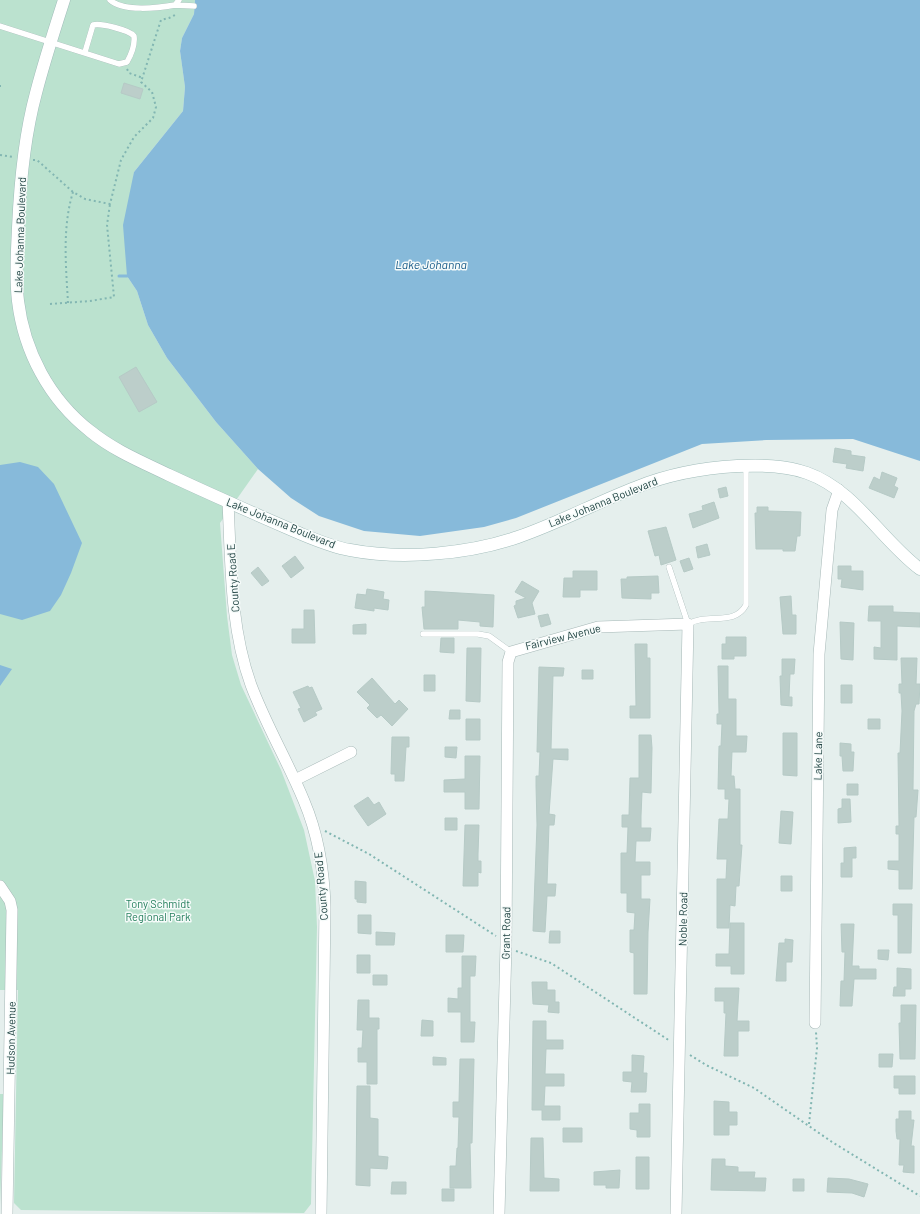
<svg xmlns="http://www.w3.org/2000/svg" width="920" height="1214" font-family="Barlow,sans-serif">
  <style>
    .green { fill: #bbe2cf }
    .water { fill: #87bada }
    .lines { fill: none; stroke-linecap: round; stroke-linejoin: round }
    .stream { stroke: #87bada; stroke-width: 3 }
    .building { fill: #bcceca; stroke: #b6cac6 }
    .lane-casing { stroke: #a6b8b7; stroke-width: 6 }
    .street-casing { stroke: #a6b8b7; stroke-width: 12 }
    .secondary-casing { stroke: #a1bcba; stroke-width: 13 }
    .path { stroke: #82b6b2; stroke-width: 2; stroke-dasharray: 2 3; stroke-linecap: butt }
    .lane { stroke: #fff; stroke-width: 5.5 }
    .street { stroke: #fff; stroke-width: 11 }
    .secondary { stroke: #fff; stroke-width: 12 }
    .labels { text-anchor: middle; stroke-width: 3; stroke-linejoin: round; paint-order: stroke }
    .street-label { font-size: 11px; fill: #214443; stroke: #f6fbfa }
    .park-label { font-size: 11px; fill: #26805e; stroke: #f6fbfa }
    .water-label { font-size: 12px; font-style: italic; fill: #145987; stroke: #f6fbfa }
  </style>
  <rect width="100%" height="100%" fill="#e5efed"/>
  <!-- green -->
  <path class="green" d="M 0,0 L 195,0 L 194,14 L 182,38 L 180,51 L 185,87 L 183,111 L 134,172 L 127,276 L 137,291 L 148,325 L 167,358 L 216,422 L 258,469 L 220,523 L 227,616 L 232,655 L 241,685 L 281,770 L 304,830 L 315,881 L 317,927 L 311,1204 L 304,1213 L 21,1210 L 14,1203 L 18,990 L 0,990 Z
    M 0,1094 L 4,1094 L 0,1205 Z"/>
  <!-- water -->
  <path class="water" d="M 195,0 L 920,0 L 920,461 L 853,439 L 766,440 L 702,444 L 516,518 L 484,527 L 420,536 L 364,531 L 319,516 L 291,498 L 258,469 L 216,422 L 167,358 L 148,325 L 137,291 L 127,276 L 123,225 L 134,172 L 183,111 L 185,87 L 180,51 L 182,38 L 194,14 Z
    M 20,462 L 38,467 L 54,484 L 82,543 L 71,573 L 61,595 L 50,611 L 22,620 L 0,614 L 0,465 Z
    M 0,665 L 12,669 L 0,686 Z"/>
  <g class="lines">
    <!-- stream -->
    <path class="stream" d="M 119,276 L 127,276"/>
  </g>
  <!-- building -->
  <path class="building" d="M 124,83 L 143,89 L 140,99 L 121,93 Z
    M 136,367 L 157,402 L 139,412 L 119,377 Z
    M 835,448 L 851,451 L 851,455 L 865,457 L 863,471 L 846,468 L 847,464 L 833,462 Z
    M 882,472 L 897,478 L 894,486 L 898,488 L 894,498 L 869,488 L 874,477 L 880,480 Z
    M 726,487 L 728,496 L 720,498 L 718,489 Z
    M 714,502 L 719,518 L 693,528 L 689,514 L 703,510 L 702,506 Z
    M 757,507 L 768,507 L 768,511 L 801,512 L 800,536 L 797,536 L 795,551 L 783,551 L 783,549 L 756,549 L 755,513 L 757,513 Z
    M 666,527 L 676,560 L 661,565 L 659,555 L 655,556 L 648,531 Z
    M 707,544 L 710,555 L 698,558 L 696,547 Z
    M 295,556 L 304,568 L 291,578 L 282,566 Z
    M 689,558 L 693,569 L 684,572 L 680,561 Z
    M 838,566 L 851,566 L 851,571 L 863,571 L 863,590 L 841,587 L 842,579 L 838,579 Z
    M 258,567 L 269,581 L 262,586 L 251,573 Z
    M 573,571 L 597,571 L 597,590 L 580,590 L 580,597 L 563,597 L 564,578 L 573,578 Z
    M 658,576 L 659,593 L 651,593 L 651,599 L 622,598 L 621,579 L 627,579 L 627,577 Z
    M 522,581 L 539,591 L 532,603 L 535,614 L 518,618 L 514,606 L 516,605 L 516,601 L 526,598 L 515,592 Z
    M 367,589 L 384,592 L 383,599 L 389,600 L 388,610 L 374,608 L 374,611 L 355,608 L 357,594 L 366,595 Z
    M 425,591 L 494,595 L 493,627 L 480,626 L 480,622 L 458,620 L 458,629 L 424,629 L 422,607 L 425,607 Z
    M 791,596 L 792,615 L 796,615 L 796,634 L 783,634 L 780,597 Z
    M 869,606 L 893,606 L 893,612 L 920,613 L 920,627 L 897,626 L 897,660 L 874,659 L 874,647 L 881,648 L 881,621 L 868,621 Z
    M 304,610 L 314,610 L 315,643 L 292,643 L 292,629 L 304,629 Z
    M 548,614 L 551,624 L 541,627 L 538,616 Z
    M 840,622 L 854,623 L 853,660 L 841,659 Z
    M 366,624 L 366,634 L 353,634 L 353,625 Z
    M 726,637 L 746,637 L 746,656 L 734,656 L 734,659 L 722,659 L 722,644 L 726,644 Z
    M 441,638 L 454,638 L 454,653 L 440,652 Z
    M 635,644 L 647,644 L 647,658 L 650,658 L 650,718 L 630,718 L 630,706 L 636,706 Z
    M 467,648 L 481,648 L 480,702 L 466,701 Z
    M 901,658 L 917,658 L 916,684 L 920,684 L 919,704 L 916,704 L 914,711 L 913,790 L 918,790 L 916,817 L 914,817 L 912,889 L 899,889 L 899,870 L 888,869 L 888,861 L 899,861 L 899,834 L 896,834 L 896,826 L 899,826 L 898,753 L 900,753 L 902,711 L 901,693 L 899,693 L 899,684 L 902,684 Z
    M 782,659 L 795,659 L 794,674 L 790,674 L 789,697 L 792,697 L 792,706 L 781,705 L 780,676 L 782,676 Z
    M 718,666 L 728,666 L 728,699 L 736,699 L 736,736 L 747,736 L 746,752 L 732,752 L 731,776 L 734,776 L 735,789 L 740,789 L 740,845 L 742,845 L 739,886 L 736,886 L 735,906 L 730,905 L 729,928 L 717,928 L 717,879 L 726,879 L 727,859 L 717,859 L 719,819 L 728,819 L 729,799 L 725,799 L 725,789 L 718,789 L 719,746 L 721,746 L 722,724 L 717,724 L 717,714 L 719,714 Z
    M 539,667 L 564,668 L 563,676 L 553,676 L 551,749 L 568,749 L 568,760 L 553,759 L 549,814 L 555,815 L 554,825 L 549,825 L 547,884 L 556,884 L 555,896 L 547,896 L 545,932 L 533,931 L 537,825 L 536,785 L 536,776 L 539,776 L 540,752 L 537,752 Z
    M 582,670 L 593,670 L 593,679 L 582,679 Z
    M 424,675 L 435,675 L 435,691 L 424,691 Z
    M 372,678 L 395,704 L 399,700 L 408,709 L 392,726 L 381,715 L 377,718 L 367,708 L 370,705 L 357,692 Z
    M 841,685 L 852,685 L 852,703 L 841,703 Z
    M 308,686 L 309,688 L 312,687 L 322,709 L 315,712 L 317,715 L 304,722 L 298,709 L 301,708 L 293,692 Z
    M 450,710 L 460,710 L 460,719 L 449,719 Z
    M 466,719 L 480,719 L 480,740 L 466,740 Z
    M 868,719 L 880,719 L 880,729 L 868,729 Z
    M 783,733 L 797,733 L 797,776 L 783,775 Z
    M 639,735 L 651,735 L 652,748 L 651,793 L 642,792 L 641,816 L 641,828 L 651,828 L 650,841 L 636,841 L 635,862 L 650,862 L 650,875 L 641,875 L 641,899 L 650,899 L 648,932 L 647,994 L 634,994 L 634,953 L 630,952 L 630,930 L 634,930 L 635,913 L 627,912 L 627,893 L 621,893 L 621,853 L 627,853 L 628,827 L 622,827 L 622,815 L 629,815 L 630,778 L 639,778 Z
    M 392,737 L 409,737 L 409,747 L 406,747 L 404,781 L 395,781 L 395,774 L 391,774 Z
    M 840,743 L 851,744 L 851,752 L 854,752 L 853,771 L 843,771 L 842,756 L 840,756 Z
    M 445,747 L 457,747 L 456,758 L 445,757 Z
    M 465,756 L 480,756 L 479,809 L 465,809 L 465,792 L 444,792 L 444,780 L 465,779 Z
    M 847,784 L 858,784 L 858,795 L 847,795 Z
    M 368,797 L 374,805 L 379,802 L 386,814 L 368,826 L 354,806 Z
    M 842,799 L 850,799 L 851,822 L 838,823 L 838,809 L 842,808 Z
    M 781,811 L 793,812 L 791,844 L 779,843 Z
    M 445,818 L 457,818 L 457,830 L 445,830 Z
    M 465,825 L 479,825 L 478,854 L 478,861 L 481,861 L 481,873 L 478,872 L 478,886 L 463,886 Z
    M 856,847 L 856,858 L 852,858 L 852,877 L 841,877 L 841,863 L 844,863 L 844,848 Z
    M 781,876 L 792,876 L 792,891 L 781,891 Z
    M 355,881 L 366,882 L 366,903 L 357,902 L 357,899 L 355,899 Z
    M 893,904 L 912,904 L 911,953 L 898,953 L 898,915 L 893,915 Z
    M 358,915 L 371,915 L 371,934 L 358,933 Z
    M 730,923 L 744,923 L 744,974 L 731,974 L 731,966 L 716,966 L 716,954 L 729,954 Z
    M 841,924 L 854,924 L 852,966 L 859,966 L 859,969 L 876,969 L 876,979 L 854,979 L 852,1006 L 840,1006 L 841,981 L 844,981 L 845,952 L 842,952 Z
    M 550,931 L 560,931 L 560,943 L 549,943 Z
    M 376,932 L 395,933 L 394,945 L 376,945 Z
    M 446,935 L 464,935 L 463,952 L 446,952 Z
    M 785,939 L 793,940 L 792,962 L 786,962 L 786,981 L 776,981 L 779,943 L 785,943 Z
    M 878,950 L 889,950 L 888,960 L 878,959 Z
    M 357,955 L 370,955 L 370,973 L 357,973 Z
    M 462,956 L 476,956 L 475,976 L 470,976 L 470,1022 L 475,1022 L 474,1042 L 461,1042 L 461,1012 L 448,1012 L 448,998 L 458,999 L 458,988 L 462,988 Z
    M 897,968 L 911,969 L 911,989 L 905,989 L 905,996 L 893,996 L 894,987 L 897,987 Z
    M 373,975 L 387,975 L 387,985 L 373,985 Z
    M 532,982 L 547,982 L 547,990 L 555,990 L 555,1002 L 559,1002 L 559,1013 L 548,1012 L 549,1005 L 533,1004 Z
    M 715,988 L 739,988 L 737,1021 L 749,1021 L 749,1031 L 738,1031 L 738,1056 L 724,1056 L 726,1013 L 724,1013 L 724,1001 L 715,1001 Z
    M 358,1000 L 369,1000 L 369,1018 L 379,1018 L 379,1029 L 377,1029 L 377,1084 L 367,1084 L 367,1062 L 358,1062 L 358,1048 L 362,1048 L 363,1030 L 357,1030 Z
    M 901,1005 L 916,1005 L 915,1059 L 900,1059 L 899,1023 L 901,1023 Z
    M 422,1020 L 433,1021 L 433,1036 L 421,1036 Z
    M 533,1021 L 546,1021 L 546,1040 L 563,1040 L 563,1049 L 546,1049 L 545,1074 L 564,1074 L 564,1086 L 545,1086 L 544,1106 L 560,1106 L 560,1120 L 542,1120 L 542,1110 L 532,1110 Z
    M 879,1054 L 893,1054 L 892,1067 L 879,1067 Z
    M 632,1055 L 644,1056 L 643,1073 L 647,1073 L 646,1092 L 631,1092 L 632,1082 L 623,1081 L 623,1072 L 632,1072 Z
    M 433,1057 L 446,1058 L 446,1065 L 433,1065 Z
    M 460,1059 L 474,1059 L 472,1143 L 470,1143 L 471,1188 L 450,1188 L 450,1166 L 456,1166 L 457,1148 L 458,1148 L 459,1117 L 453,1117 L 453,1102 L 459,1102 Z
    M 894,1076 L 915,1076 L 915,1094 L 899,1094 L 899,1088 L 894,1088 Z
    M 357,1086 L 370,1086 L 370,1118 L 378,1119 L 378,1156 L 388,1157 L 387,1169 L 370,1168 L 370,1186 L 356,1185 Z
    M 714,1101 L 729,1102 L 729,1112 L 737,1112 L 737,1125 L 729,1125 L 729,1135 L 714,1135 Z
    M 639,1104 L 650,1104 L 650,1137 L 637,1137 L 637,1130 L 630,1129 L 630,1113 L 639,1113 Z
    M 899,1111 L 911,1111 L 911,1120 L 914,1120 L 911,1146 L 914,1146 L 914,1173 L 903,1172 L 904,1165 L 899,1165 L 900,1139 L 897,1139 L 896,1131 L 896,1119 L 899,1119 Z
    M 563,1128 L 582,1128 L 582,1142 L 563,1142 Z
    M 531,1138 L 543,1138 L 544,1178 L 559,1179 L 559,1191 L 530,1191 Z
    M 636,1157 L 649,1157 L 649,1189 L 636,1189 Z
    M 712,1159 L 725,1159 L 725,1166 L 738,1167 L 738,1172 L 755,1172 L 754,1178 L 766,1178 L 765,1191 L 711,1190 Z
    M 620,1170 L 619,1188 L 606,1188 L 606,1185 L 594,1185 L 594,1172 Z
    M 828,1178 L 849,1179 L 868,1184 L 864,1197 L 852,1193 L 827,1192 Z
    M 793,1179 L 804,1179 L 804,1191 L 793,1191 Z
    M 392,1182 L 406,1182 L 406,1194 L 391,1194 Z
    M 442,1189 L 454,1189 L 454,1201 L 442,1201 Z"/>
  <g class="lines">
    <defs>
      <path id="lane" d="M 110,0 C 123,12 158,8 175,5 L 179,0
        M 175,5 L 194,6
        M 0,26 L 119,64 L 127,62 C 131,55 135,44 134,36 C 129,30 101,23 93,25 L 85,52
        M 669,567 L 688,624 C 708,612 734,627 746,605 L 746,466
        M 423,634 L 478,634 L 489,636 L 511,652"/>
      <path id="street" d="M 228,502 C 231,563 230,627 251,685 C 266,725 288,762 304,801 C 318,834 324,871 325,907 L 321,1214
        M 295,780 L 351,752
        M 0,886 L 10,901 L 12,910 L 7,1214
        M 815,1023 L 819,654 L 832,510 L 839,490
        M 499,1214 L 506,945 L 508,662 L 511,652 L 598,627 L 688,624 L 676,1214"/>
      <path id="secondary" d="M 64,0 C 54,31 44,62 36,93 C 24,137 20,183 18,228 C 17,252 15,276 18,301 C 24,351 49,399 90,431 C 113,450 142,462 169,475 C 212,495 255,514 299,533 C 316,540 332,547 350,550 C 402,560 469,554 518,537 C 559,523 597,502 637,487 C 669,474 703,468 737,466 C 760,465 785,465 807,473 C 855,490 881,540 920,569"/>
    </defs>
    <!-- lane casing -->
    <use href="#lane" class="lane-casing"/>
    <!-- street casing -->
    <use href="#street" class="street-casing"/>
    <!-- secondary casing -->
    <use href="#secondary" class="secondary-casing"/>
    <!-- path -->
    <path class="path" d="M 127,69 L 129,73 L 143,78
      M 0,85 L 0,88
      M 0,155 L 13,157
      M 33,160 L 37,160 L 73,192 L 85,199 L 110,204 L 121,160 L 134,137 L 153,118 L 156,107 L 152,92 L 141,82 L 161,20 L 169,18 L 177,14
      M 68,303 C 66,266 62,228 73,192
      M 50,304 L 90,301 L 114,297 L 107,225 L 110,204
      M 325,831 L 369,854 L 496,936
      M 516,951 L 551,963 L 670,1041
      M 690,1055 L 706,1065 L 754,1088 L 832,1142 L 920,1196
      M 809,1124 L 817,1048 L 816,1032"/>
    <!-- lane -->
    <use href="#lane" class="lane"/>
    <!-- street -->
    <use href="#street" class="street"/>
    <!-- secondary -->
    <use href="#secondary" class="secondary"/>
  </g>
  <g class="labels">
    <!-- street labels -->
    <g class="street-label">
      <text transform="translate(20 235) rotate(-88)" y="4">Lake Johanna Boulevard</text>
      <text transform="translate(603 502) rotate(-22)" y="4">Lake Johanna Boulevard</text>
      <text transform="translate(281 523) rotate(22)" y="4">Lake Johanna Boulevard</text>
      <text transform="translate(233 578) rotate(-94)" y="4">County Road E</text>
      <text transform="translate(563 637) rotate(-14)" y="4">Fairview Avenue</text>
      <text transform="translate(818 756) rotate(-89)" y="4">Lake Lane</text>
      <text transform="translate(321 886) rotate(-95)" y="4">County Road E</text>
      <text transform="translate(683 919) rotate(-89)" y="4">Noble Road</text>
      <text transform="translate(506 933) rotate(-89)" y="4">Grant Road</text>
      <text transform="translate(11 1038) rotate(-89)" y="4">Hudson Avenue</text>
    </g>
    <!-- park labels -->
    <g class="park-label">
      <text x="158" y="908">Tony Schmidt<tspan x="158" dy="13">Regional Park</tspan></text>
    </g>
    <!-- water labels -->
    <g class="water-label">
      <text x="431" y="269">Lake Johanna</text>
    </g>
  </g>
</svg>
